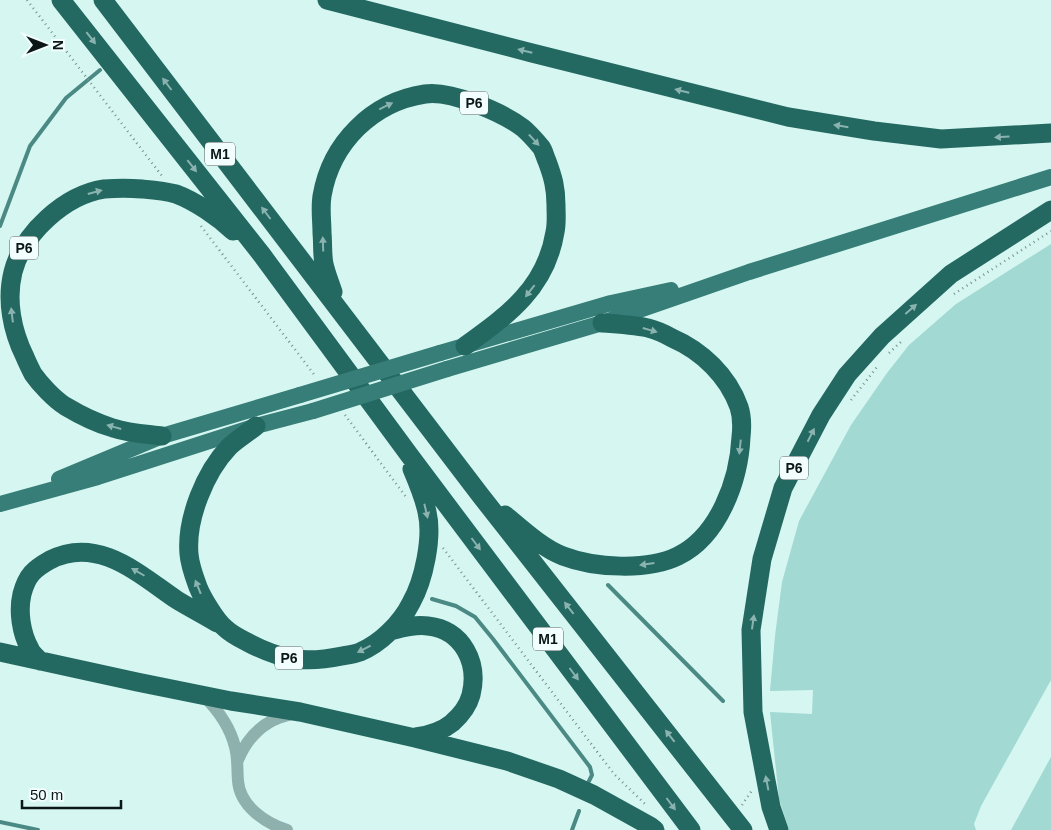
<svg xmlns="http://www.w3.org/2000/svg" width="1051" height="830" font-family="Arial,sans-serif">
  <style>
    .green { fill: #a2d9d2 }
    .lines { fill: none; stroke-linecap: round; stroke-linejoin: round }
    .stream { stroke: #4b8a84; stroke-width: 4 }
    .path { stroke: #7a918e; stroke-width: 2.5; stroke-dasharray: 1 4; stroke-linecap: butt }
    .minor { stroke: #8eb1ad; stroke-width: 12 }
    .major { stroke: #367e77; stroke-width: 16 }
    .highway { stroke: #246862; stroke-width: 19 }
    .major-bridge { stroke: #367e77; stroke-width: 16 }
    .oneway { fill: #8ab3b0 }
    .labels { text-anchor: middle; stroke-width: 4; stroke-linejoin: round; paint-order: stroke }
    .shield { fill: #f1fefd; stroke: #505c5b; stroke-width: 1 }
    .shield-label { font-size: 14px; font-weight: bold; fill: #0b1716 }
  </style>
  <rect width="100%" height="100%" fill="#d5f6f1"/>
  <!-- green -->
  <path class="green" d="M 1051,244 L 1051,680 L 981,806 L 974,824 L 976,830 L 789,830 L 779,799 L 770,712 L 812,714 L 813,690 L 770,691 L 775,636 L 782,582 L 799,521 L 851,425 L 887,373 L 909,345 L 956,304 Z
    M 1051,757 L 1051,830 L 1011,830 Z"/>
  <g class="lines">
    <!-- stream -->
    <path class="stream" d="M 0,226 L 30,146 L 66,98 L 100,70
      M 608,585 L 723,701
      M 432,599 L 456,606 L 475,617 L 493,639 L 590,767 L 592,775 L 589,781
      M 0,822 L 38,830
      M 572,830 L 579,811"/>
    <!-- path -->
    <path class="path" d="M 27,0 L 162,176
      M 201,226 L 316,377
      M 954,294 L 1051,231
      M 889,353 L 903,340
      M 851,400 L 877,367
      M 345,415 L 406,497
      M 443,548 L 614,774 L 645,804
      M 742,805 L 753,789"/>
    <!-- minor -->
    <path class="minor" d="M 203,695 C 218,710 230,726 235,747 C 238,758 237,769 238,781 C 240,806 265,823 287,830
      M 238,760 C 248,736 266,719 292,714"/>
    <!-- major -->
    <path class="major" d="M 440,353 L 611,303 L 671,290
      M 447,369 L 602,323 L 749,272 L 1051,177
      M 59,479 L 162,436 L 300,395
      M 0,504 L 98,477 L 256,426 L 313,411"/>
    <!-- highway -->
    <path class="highway" d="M 61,0 L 262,255 L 410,456 L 691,830
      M 103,0 L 481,496 L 743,830
      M 327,0 L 532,53 L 788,117 L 874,131 L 941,139 L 1051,133
      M 333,292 C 330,283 326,273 324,264 C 322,254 323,243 322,233 C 322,221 320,208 322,196 C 331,143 372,102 425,94 C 450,90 502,112 523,128 C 529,133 536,141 541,147 C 544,151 545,157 547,161 C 553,177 556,188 556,205 C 556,214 557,223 555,232 C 546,288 508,315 465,346
      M 256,426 C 248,433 237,439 229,447 C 205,472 186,519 189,554 C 190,566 194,576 198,587 C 202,597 216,621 225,628 C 231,634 239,638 247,642 C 281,660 304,664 342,656 C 348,655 355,654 360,652 C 381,643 401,623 411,603 C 424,580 433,537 427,512 C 424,497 418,483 412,469
      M 162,436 C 146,434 128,433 113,428 C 96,423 80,415 65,406 C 54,399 40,384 33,374 C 30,368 27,362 25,357 C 12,331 6,300 13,272 C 23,233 65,195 104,189 C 117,188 130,188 142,189 C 153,190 165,191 176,194 C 195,201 218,217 233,231
      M 505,515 C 522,529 542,548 563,556 C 594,568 648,571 678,556 C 719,536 739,480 741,437 C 742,428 742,416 739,407 C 728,376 702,351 672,338 C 665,334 656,330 648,328 C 633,325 617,324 602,323
      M 390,631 C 402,628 415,624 428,626 C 463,630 479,663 471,695 C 468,706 460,716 452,723 C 441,732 429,735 416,737
      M 0,652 L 137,682 L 231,701 L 300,712 L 415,738 L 507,761 L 559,779 L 594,795 L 650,826 L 655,830
      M 40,661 C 37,657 32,654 30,649 C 21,633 18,611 22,594 C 27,575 34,569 50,560 C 98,535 140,575 177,600 C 190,608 204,615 217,623
      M 779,830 L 771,807 L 753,712 L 751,630 L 762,559 L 783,488 L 821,415 L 847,375 L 882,336 L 951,274 L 1051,210"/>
    <!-- major-bridge -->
    <path class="major-bridge" d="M 300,395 L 440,353
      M 313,411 L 447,369"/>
  </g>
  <!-- one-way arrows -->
  <defs><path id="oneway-solid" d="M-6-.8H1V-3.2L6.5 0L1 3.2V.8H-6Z" transform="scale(1.25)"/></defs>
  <g class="oneway">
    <use href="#oneway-solid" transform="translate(91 38) rotate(52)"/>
    <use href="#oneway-solid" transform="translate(525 51) rotate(-166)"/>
    <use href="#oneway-solid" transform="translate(167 84) rotate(-127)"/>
    <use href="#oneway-solid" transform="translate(682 91) rotate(-166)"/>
    <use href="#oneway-solid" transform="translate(386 106) rotate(-26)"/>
    <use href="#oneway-solid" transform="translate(841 126) rotate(-171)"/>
    <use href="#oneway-solid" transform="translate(1002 137) rotate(177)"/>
    <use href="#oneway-solid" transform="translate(534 140) rotate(47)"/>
    <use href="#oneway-solid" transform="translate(192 166) rotate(52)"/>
    <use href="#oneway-solid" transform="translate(95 192) rotate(-15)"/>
    <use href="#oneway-solid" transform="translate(266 213) rotate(-127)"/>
    <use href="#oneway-solid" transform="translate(323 244) rotate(-92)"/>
    <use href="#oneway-solid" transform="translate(530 291) rotate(128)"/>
    <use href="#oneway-solid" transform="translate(911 309) rotate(-41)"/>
    <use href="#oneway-solid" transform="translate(12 315) rotate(-97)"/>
    <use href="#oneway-solid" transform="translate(650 330) rotate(16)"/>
    <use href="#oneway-solid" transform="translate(114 427) rotate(-164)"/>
    <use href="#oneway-solid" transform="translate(811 435) rotate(-63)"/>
    <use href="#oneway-solid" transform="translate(740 447) rotate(96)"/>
    <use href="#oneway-solid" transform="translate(426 511) rotate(77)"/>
    <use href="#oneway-solid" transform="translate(476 544) rotate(53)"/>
    <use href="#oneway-solid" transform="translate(647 564) rotate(172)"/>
    <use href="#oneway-solid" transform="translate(138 572) rotate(-150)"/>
    <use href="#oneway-solid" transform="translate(198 587) rotate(-112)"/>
    <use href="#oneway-solid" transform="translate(569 608) rotate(-128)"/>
    <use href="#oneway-solid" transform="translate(753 622) rotate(-82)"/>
    <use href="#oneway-solid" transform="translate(364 649) rotate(153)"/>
    <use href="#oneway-solid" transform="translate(574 674) rotate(53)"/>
    <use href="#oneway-solid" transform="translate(670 736) rotate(-128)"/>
    <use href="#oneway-solid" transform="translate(767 783) rotate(-101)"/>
    <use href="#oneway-solid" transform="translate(671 804) rotate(53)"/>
  </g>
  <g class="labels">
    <!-- shield labels -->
    <g class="shield">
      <rect x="460" y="91.5" width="28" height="23" rx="4"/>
      <rect x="205" y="142.5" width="30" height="23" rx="4"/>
      <rect x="10" y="236.5" width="28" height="23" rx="4"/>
      <rect x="780" y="456.5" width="28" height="23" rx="4"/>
      <rect x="533" y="627.5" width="30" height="23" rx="4"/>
      <rect x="275" y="646.5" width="28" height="23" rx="4"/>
    </g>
    <g class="shield-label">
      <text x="474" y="108">Р6</text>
      <text x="220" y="159">М1</text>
      <text x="24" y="253">Р6</text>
      <text x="794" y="473">Р6</text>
      <text x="548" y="644">М1</text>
      <text x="289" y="663">Р6</text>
    </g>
  </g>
  <!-- north arrow -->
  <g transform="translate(45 45) rotate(90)" stroke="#f1fefd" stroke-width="4" paint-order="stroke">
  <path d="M0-4L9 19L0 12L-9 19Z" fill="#0b1716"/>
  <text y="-8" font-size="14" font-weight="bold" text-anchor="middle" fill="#0b1716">N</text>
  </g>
  <!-- scale -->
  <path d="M22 800v8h99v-8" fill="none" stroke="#0b1716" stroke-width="2.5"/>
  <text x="30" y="800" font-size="15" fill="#0b1716" stroke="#f1fefd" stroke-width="4" paint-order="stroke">50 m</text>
</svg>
